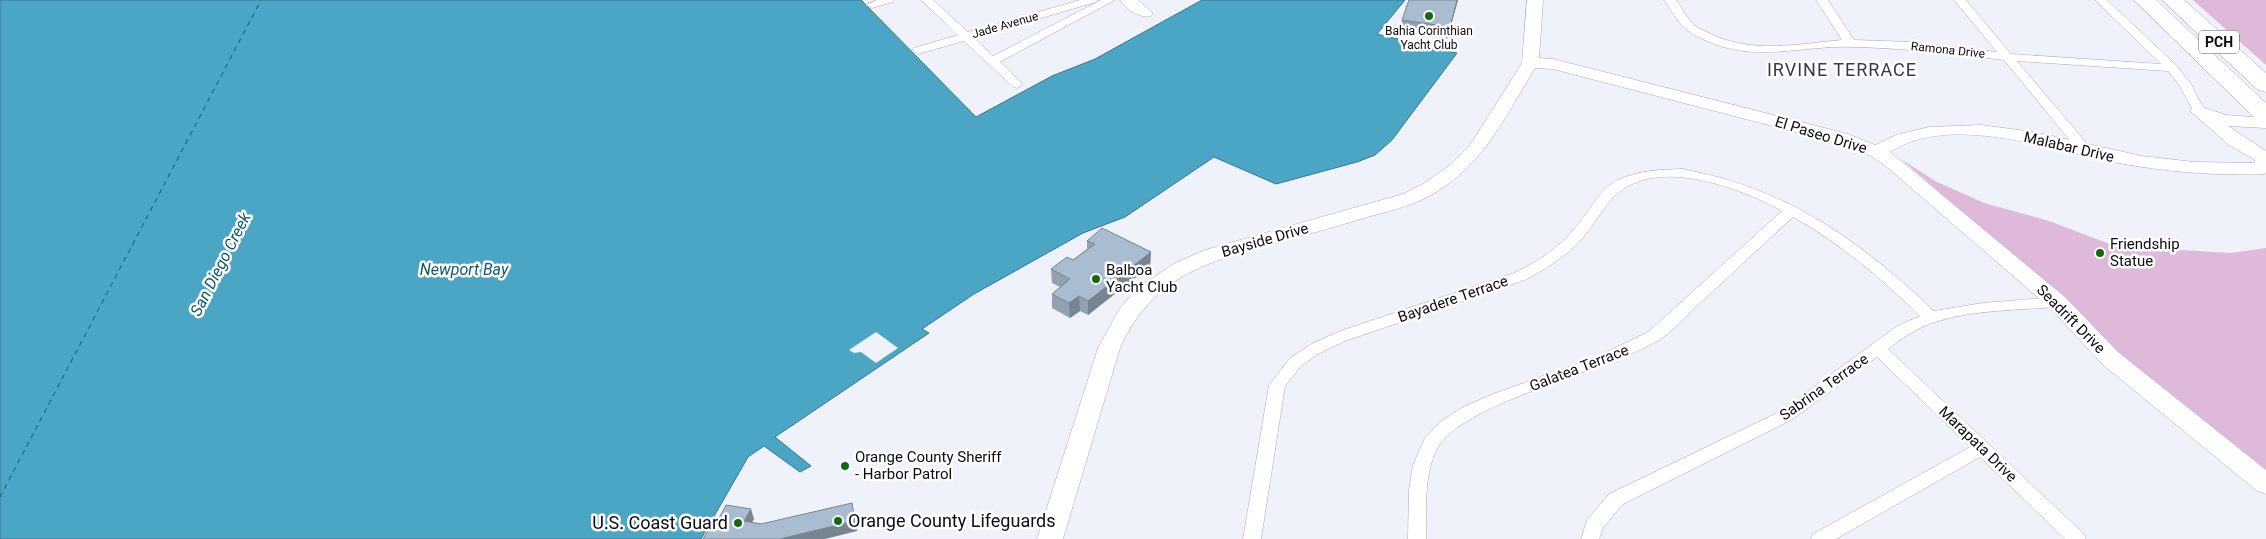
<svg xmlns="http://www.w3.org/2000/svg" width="2266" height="539" font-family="Roboto,sans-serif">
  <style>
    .green { fill: #dfb9d9 }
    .water { fill: #4ba5c4; stroke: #38778f }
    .pier { fill: #eff1fb }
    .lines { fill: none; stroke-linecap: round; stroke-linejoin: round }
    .ferry { stroke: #0e596f; stroke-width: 1; stroke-dasharray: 5 4.5; stroke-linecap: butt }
    .street-casing { stroke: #a6aac2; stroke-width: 1 }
    .secondary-casing { stroke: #a6aac2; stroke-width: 1 }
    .highway-casing { stroke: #a6aac2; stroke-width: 1 }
    .street { fill: #fff; fill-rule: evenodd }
    .secondary { fill: #fff; fill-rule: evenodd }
    .highway { fill: #fff; fill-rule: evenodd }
    .wall { fill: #92a2b3 }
    .shaded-wall { fill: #778492 }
    .building { fill: #aabcd0; stroke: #778492 }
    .poi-dot { fill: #126910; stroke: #fff; stroke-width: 2 }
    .labels { text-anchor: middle; stroke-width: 5; stroke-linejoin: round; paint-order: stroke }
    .far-street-label { font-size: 12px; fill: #0a0c14; stroke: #fff }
    .far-poi-label { font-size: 12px; fill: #0a0c14; stroke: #fff }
    .shield { fill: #fff; stroke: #54555a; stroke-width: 1 }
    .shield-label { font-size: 14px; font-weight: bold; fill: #0a0c14 }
    .street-label { font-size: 15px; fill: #0a0c14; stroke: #fff }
    .poi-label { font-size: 15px; fill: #0a0c14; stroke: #fff; text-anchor: start }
    .water-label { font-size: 16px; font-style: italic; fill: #0e596f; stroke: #fff }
    .quarter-label { font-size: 18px; letter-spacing: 1px; fill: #373a4e; stroke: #fff }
    .near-poi-label { font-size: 18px; fill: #0a0c14; stroke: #fff; text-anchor: start }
  </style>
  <rect width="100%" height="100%" fill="#eff1fb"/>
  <!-- green -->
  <path class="green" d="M 2193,0 L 2266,0 L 2266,65 Z
    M 1901,159 L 1935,181 L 1984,203 L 2049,221 L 2115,246 L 2231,253 L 2266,248 L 2266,475 L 2118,358 L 2062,299 Z"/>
  <!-- water -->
  <path class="water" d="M 0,0 L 861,0 L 976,117 L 1052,76 L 1095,59 L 1202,0 L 1405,0 L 1377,34 L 1457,53 L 1392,140 L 1375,155 L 1357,162 L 1276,184 L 1214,157 L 1125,217 L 1083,233 L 974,294 L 922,329 L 929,333 L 775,437 L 811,466 L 800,472 L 764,446 L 748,457 L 701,539 L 0,539 Z"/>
  <!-- pier -->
  <path class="pier" d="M 876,332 L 898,348 L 876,363 L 861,352 L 854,353 L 849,350 Z"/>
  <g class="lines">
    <!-- ferry -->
    <path class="ferry" d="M 0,497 L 261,0"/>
    <defs>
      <path id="street" d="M 877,0 L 895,0 L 893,2 L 872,8 L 866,5 Z
        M 921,0 L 933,0 L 968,32 L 1080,0 L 1098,0 L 1096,2 L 974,38 L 993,56 L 1101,0 L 1115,0 L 1000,62 L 1023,84 L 1017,88 L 1013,87 L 964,41 L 918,54 L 914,52 L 912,50 L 914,48 L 958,35 Z
        M 1664,0 L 1676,0 C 1682,8 1687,18 1694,25 C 1699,29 1705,31 1711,34 C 1753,54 1797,44 1842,40 L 1816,0 L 1828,0 L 1854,40 L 1913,42 L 1997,52 L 1954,0 L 1966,0 L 2011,54 L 2161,64 L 2095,0 L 2107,0 L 2176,65 L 2191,84 L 2205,111 L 2203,114 L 2195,114 L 2179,85 L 2168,71 L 2017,61 L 2089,146 L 2091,149 L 2089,152 L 2079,152 L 2004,60 C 1953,54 1903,48 1853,47 C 1803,45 1755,63 1707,41 C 1700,38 1693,35 1687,30 C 1678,23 1671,10 1664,0 Z
        M 1682,169 C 1787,188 1858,239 1934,311 L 1983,303 L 2057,297 L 2062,298 L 2065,302 L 2062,306 L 2057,307 C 2019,310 1971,310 1935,322 C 1918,327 1903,338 1888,349 L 2084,534 L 2086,539 L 2065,539 L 1980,457 L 1836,539 L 1811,539 L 1813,534 L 1970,447 L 1877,357 L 1793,419 L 1623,504 L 1603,528 L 1599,539 L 1581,539 L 1587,520 L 1609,494 L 1781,411 L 1897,326 L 1920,316 C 1881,278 1841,244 1793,217 C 1761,246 1730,276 1698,305 C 1685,316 1674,331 1659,340 C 1609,371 1460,403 1437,449 C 1423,476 1427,510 1426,539 L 1408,539 L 1409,490 L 1413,465 L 1425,438 L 1440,422 L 1463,407 L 1493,394 L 1596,357 L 1648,332 L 1782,211 C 1741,188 1657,156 1616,195 C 1604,206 1596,221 1586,234 C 1570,254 1548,268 1525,280 L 1345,341 L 1318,354 L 1302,365 L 1285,386 L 1261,539 L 1243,539 L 1269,385 L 1291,357 L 1315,342 L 1343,330 L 1514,273 C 1537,262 1559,248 1575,228 C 1589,213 1599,189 1618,180 C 1639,170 1660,170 1682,169 Z"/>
      <path id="secondary" d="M 1120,0 L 1138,0 L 1153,13 L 1151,16 C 1139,19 1127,9 1120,0 Z
        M 1527,0 L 1543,0 L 1539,58 L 1553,59 L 1848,134 L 1875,145 L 1896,135 L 1929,127 L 1981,125 L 2034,132 L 2142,156 L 2194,162 L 2254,163 L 2255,160 L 2229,145 L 2190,111 L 2193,107 L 2199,106 L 2226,115 L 2266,118 L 2266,128 L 2228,126 L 2266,151 L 2266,173 L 2264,174 C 2217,176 2170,172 2124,164 C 2058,153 1952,111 1890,152 L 2065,297 L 2118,352 L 2266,470 L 2266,494 L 2257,491 L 2102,364 L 2049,307 L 1888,168 L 1871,156 L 1834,142 L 1553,69 L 1535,68 C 1506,115 1486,161 1438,191 C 1418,204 1394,210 1371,216 C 1341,225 1310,234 1280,242 C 1209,261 1153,275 1120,348 L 1063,539 L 1037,539 L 1098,348 L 1120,308 L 1139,287 L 1175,263 L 1205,250 L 1403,194 L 1423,184 L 1450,165 L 1470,145 L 1522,63 Z"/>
      <path id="highway" d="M 2134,0 L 2156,0 L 2266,103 L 2266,123 L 2258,121 Z
        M 2162,0 L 2184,0 L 2266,73 L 2266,92 L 2258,90 Z"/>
    </defs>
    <!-- street casing -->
    <use href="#street" class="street-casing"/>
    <!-- secondary casing -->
    <use href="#secondary" class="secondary-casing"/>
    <!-- highway casing -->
    <use href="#highway" class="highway-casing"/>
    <!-- street -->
    <use href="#street" class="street"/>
    <!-- secondary -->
    <use href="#secondary" class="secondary"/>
    <!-- highway -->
    <use href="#highway" class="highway"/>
  </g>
  <!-- wall -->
  <path class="wall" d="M 1458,0 L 1447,39 L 1400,32 L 1402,20 Z
    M 1087,241 L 1151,252 L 1150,266 L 1088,315 L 1080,311 L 1070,318 L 1052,308 L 1052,294 L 1060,287 L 1052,283 L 1051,269 L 1073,260 L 1087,249 Z"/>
  <!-- shaded-wall -->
  <path class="shaded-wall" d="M 1457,0 L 1458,0 L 1447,39 L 1450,27 Z
    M 1151,252 L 1150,266 L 1088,315 L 1088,301 Z
    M 1079,296 L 1080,311 L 1070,318 L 1069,303 Z
    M 852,503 L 857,531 L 825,539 L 780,539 Z
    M 751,509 L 754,519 L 747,531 L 744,521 Z"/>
  <!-- building -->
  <path class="building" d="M 1409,0 L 1457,0 L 1450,27 L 1402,20 Z
    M 1102,228 L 1151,252 L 1088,301 L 1079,296 L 1069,303 L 1052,294 L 1070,279 L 1051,269 L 1067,257 L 1073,260 L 1095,244 L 1087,241 Z
    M 852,503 L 855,521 L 780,539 L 703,539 L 715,518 L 719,518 L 726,505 L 751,509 L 744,521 L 761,524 Z"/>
  <!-- markers -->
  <g class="poi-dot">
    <circle cx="1429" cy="16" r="5"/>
    <circle cx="2100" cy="253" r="5"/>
    <circle cx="1096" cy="279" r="5"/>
    <circle cx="845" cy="466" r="5"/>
    <circle cx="838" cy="521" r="5"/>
    <circle cx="738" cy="523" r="5"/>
  </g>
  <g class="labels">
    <!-- far-street labels -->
    <g class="far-street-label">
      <text transform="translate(1005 25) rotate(-16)" y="4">Jade Avenue</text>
      <text transform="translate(1948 50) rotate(6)" y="4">Ramona Drive</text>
    </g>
    <!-- far-poi labels -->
    <g class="far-poi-label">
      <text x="1429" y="35">Bahia Corinthian<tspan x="1429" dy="14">Yacht Club</tspan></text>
    </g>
    <!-- shield labels -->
    <rect class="shield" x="2199" y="30.5" width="40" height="23" rx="4"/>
    <g class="shield-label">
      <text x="2219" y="47">PCH</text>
    </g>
    <!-- street labels -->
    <g class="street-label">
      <text transform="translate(1821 135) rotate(17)" y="5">El Paseo Drive</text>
      <text transform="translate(2069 147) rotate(13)" y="5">Malabar Drive</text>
      <text transform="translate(1265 240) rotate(-16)" y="5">Bayside Drive</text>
      <text transform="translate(1453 299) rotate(-19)" y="5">Bayadere Terrace</text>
      <text transform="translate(2071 319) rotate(45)" y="5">Seadrift Drive</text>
      <text transform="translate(1579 368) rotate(-21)" y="5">Galatea Terrace</text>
      <text transform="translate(1824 387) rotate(-35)" y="5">Sabrina Terrace</text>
      <text transform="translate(1978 444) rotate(44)" y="5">Marapata Drive</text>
    </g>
    <!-- poi labels -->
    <g class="poi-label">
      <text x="2110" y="249">Friendship<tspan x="2110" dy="17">Statue</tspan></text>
      <text x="1106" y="275">Balboa<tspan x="1106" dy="17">Yacht Club</tspan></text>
      <text x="855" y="462">Orange County Sheriff<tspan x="855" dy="17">- Harbor Patrol</tspan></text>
    </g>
    <!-- water labels -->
    <g class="water-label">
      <text transform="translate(220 264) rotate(-63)" y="6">San Diego Creek</text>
      <text x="464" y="275">Newport Bay</text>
    </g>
    <!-- quarter labels -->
    <g class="quarter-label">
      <text x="1842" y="76">IRVINE TERRACE</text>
    </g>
    <!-- near-poi labels -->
    <g class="near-poi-label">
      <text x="848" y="527">Orange County Lifeguards</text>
      <text x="728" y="529" text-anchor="end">U.S. Coast Guard</text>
    </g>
  </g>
</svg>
